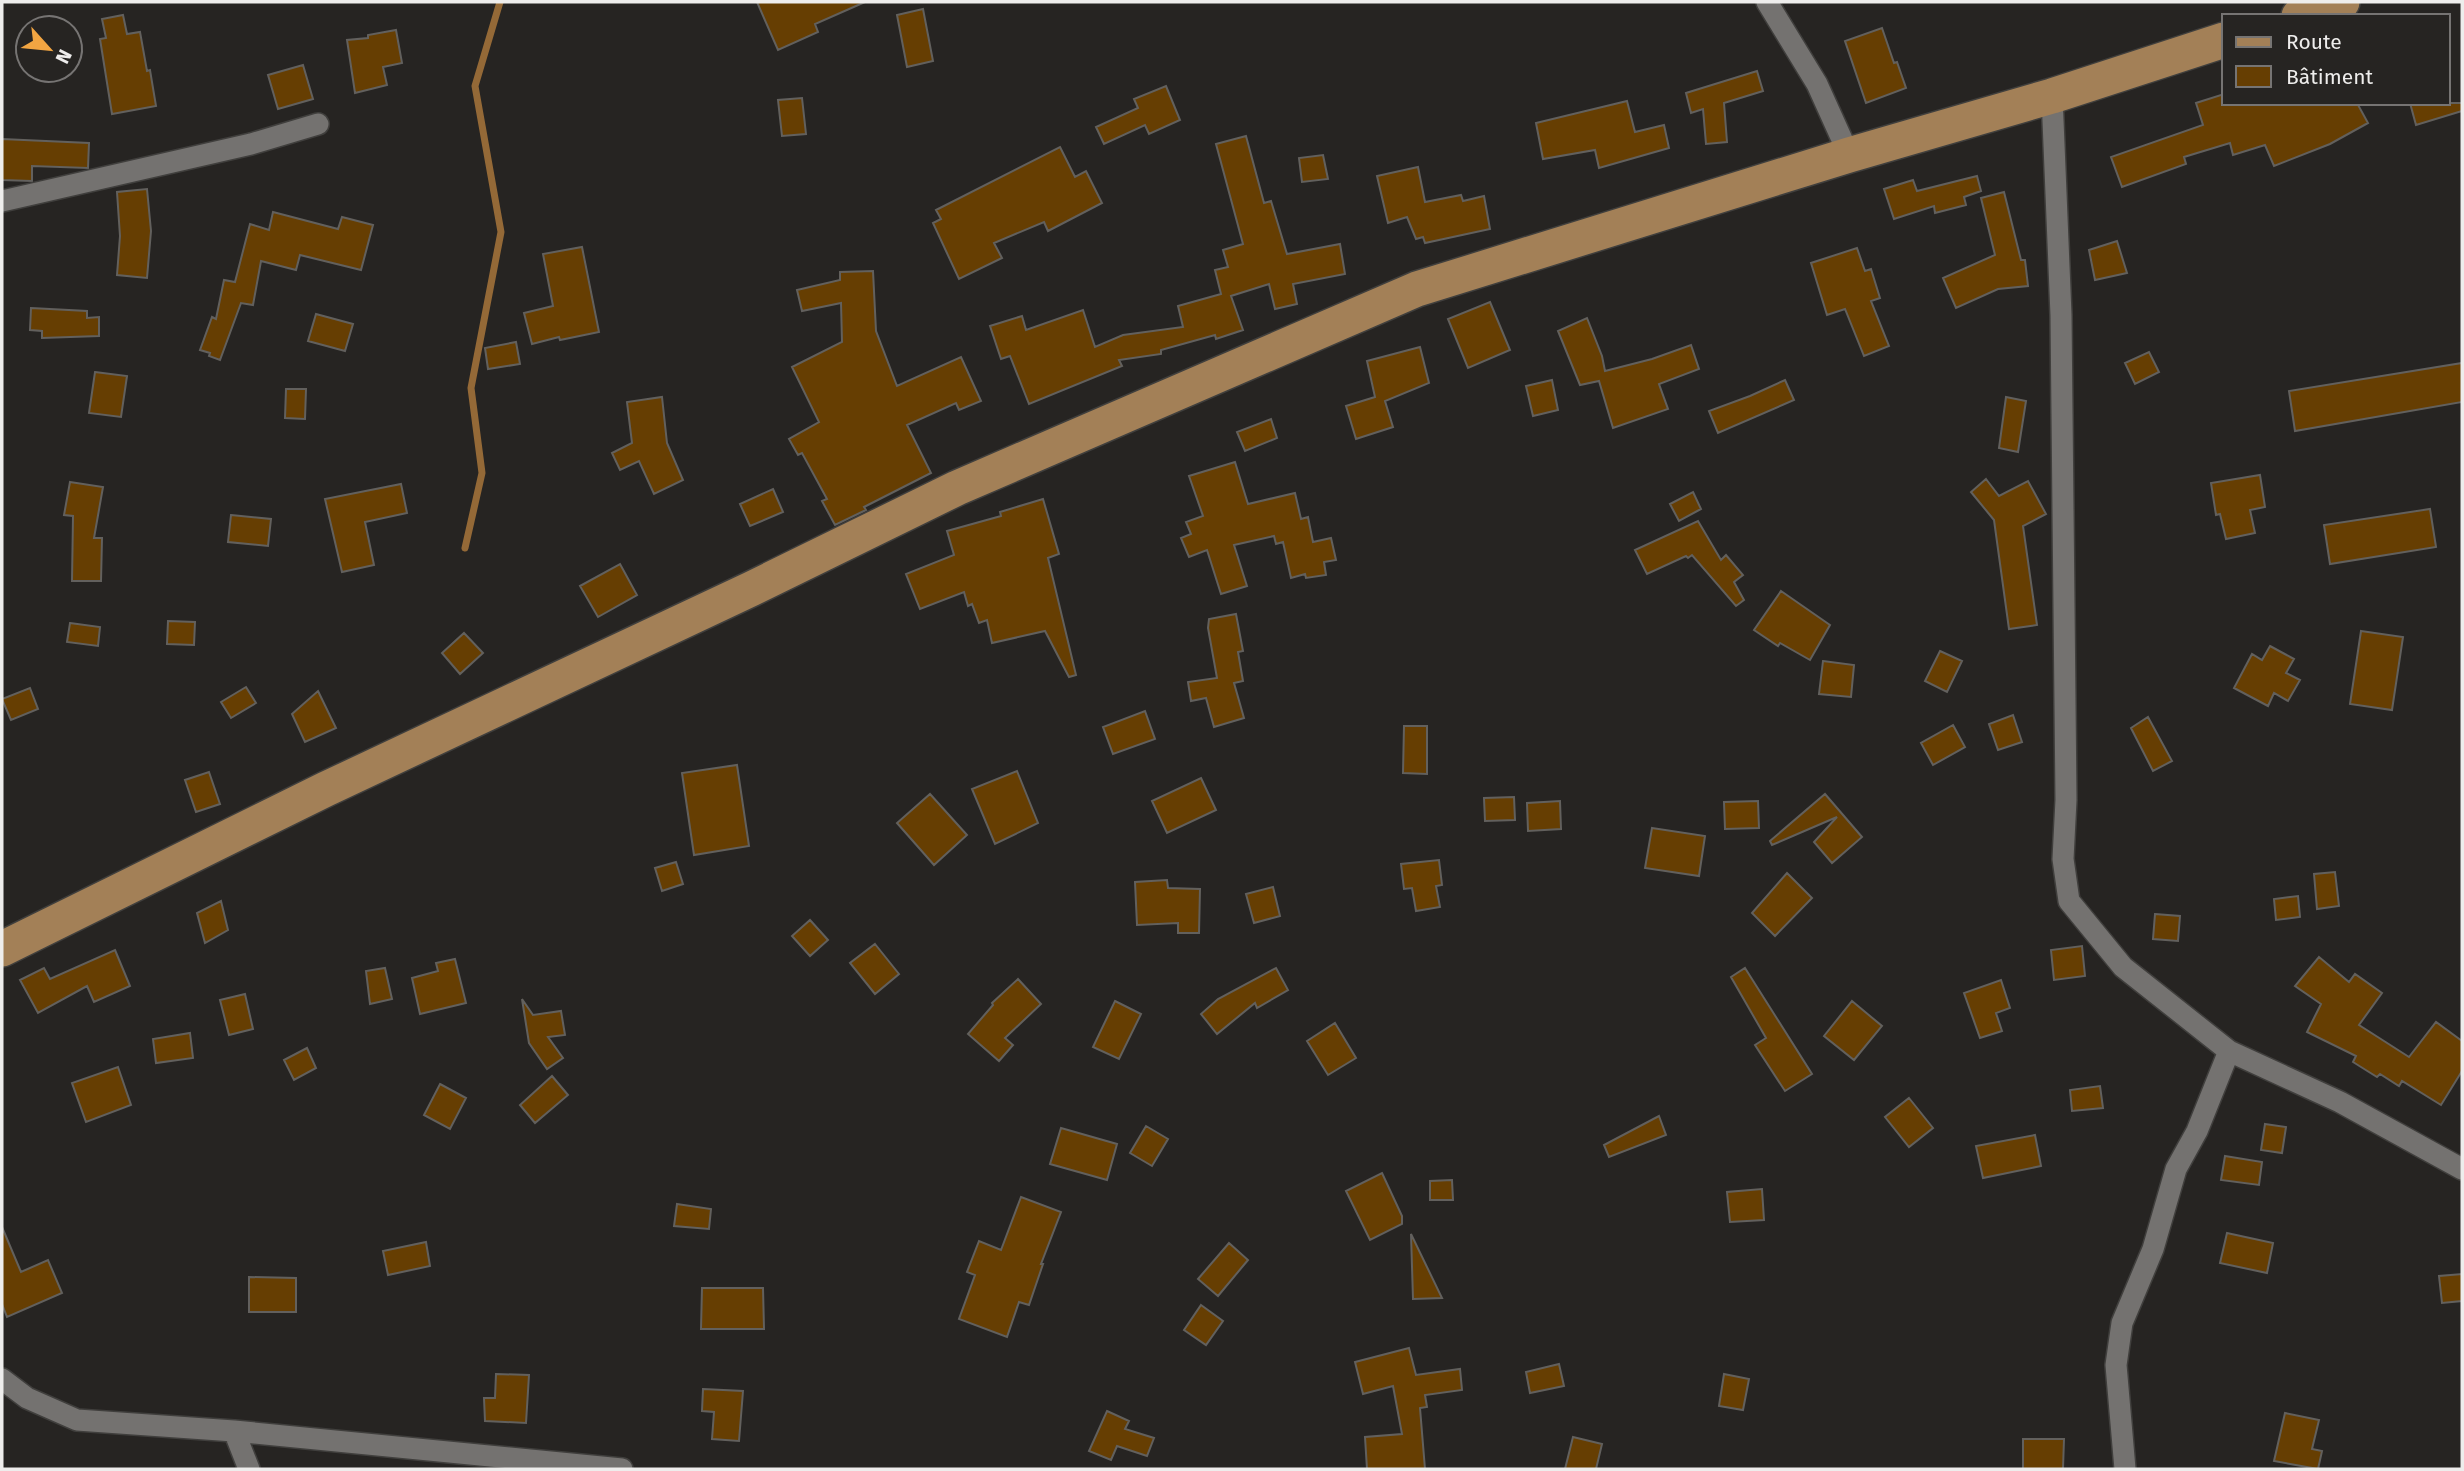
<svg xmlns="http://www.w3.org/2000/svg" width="2464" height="1471" font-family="'Fira Sans',sans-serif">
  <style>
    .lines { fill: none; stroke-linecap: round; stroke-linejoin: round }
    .stream { stroke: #946937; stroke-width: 7 }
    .building { fill: #663e02; stroke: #62605d; stroke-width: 2 }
    .minor-casing { stroke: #403f3d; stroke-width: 24 }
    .primary-casing { stroke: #403f3d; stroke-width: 38 }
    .minor { stroke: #747270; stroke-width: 21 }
    .primary { stroke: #a38057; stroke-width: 35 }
  </style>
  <rect width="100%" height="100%" fill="#262422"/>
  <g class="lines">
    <!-- stream -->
    <path class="stream" d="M 465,548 L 482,473 L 471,388 L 501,232 L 475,86 L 500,2"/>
  </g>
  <!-- building -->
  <path class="building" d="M 757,2 L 865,2 L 815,24 L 818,32 L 778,50 Z
    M 923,9 L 933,61 L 907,67 L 897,15 Z
    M 123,15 L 127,34 L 140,32 L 147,71 L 150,70 L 156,106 L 112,114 L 100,39 L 106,38 L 102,19 Z
    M 1882,28 L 1894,63 L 1897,62 L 1906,88 L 1866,103 L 1845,41 Z
    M 396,30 L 402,63 L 383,67 L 387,85 L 355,93 L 347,40 L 368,38 L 368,35 Z
    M 303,65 L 313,99 L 278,109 L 268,75 Z
    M 1757,71 L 1763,91 L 1724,103 L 1727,142 L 1706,144 L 1703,109 L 1691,113 L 1686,93 Z
    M 1166,86 L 1180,120 L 1149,134 L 1145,125 L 1104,144 L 1096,127 L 1138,108 L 1134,99 Z
    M 2224,94 L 2224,103 L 2357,103 L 2368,123 L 2330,144 L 2274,166 L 2265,145 L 2233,155 L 2230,143 L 2184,157 L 2186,164 L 2122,187 L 2111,157 L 2203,125 L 2196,103 Z
    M 802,98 L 806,134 L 782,136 L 778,100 Z
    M 1627,101 L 1635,132 L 1664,125 L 1669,148 L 1599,168 L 1595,150 L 1543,159 L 1536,123 Z
    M 2410,103 L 2462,103 L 2462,111 L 2416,125 Z
    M 1246,136 L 1264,203 L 1271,201 L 1287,254 L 1340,244 L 1345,274 L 1293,284 L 1297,304 L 1275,309 L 1269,284 L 1231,296 L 1243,330 L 1216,339 L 1215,335 L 1161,350 L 1161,354 L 1119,360 L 1122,366 L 1029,404 L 1010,356 L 1001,359 L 990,326 L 1022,316 L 1026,330 L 1083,310 L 1095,347 L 1123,335 L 1183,327 L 1178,306 L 1221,294 L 1215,270 L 1228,267 L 1223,250 L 1243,244 L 1216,144 Z
    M 2,139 L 89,143 L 88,168 L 32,166 L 32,181 L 2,180 Z
    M 1060,147 L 1075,177 L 1086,171 L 1102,203 L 1048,231 L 1044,222 L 994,243 L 1002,258 L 959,279 L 933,223 L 941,219 L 936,210 Z
    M 1323,155 L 1328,179 L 1302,182 L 1299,158 Z
    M 1418,167 L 1425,202 L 1461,195 L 1463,201 L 1484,196 L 1490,229 L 1425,243 L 1423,237 L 1416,239 L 1407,217 L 1388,223 L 1377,176 Z
    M 1977,176 L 1981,191 L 1964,197 L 1966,205 L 1935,213 L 1934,206 L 1894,219 L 1884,189 L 1913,180 L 1917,191 Z
    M 147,189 L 151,231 L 147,278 L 117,275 L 120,236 L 117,192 Z
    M 2004,192 L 2021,260 L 2025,260 L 2028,286 L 1998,289 L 1956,308 L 1943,278 L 1995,255 L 1981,198 Z
    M 273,212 L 338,229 L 342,217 L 373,225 L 361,270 L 300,255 L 296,270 L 261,261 L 253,305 L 241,303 L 220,360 L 209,356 L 210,353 L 200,350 L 212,317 L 216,319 L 224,280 L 235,282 L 250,224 L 269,230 Z
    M 2117,241 L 2127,273 L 2095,280 L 2089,250 Z
    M 582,247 L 599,332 L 560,340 L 559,337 L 532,344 L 524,313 L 553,306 L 543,254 Z
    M 1857,248 L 1865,271 L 1871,269 L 1880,298 L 1871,301 L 1889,346 L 1864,356 L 1845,309 L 1827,315 L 1811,263 Z
    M 873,271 L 876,331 L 897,386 L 961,357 L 981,401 L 959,410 L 956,403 L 907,425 L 931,473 L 864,507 L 866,510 L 835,525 L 822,501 L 827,499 L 802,453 L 798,455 L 789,439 L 819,422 L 792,367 L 842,342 L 841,303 L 802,311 L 797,290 L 840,280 L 840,272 Z
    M 1490,302 L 1510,350 L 1468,368 L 1448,319 Z
    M 31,308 L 87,311 L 87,318 L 99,317 L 99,336 L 42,338 L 42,331 L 30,330 Z
    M 316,314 L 353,324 L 345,351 L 308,341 Z
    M 1587,318 L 1602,356 L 1605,371 L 1652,359 L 1691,345 L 1699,369 L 1659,384 L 1668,409 L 1613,428 L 1599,381 L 1580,385 L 1558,331 Z
    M 516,342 L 520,364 L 488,369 L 485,348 Z
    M 1420,347 L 1429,383 L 1385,401 L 1393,427 L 1356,439 L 1346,406 L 1375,397 L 1367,361 Z
    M 2149,352 L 2159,372 L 2135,384 L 2125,363 Z
    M 2462,363 L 2462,402 L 2295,431 L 2289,391 Z
    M 95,372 L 127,376 L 121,417 L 89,413 Z
    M 1552,380 L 1558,410 L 1533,416 L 1526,386 Z
    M 1785,380 L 1794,400 L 1718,433 L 1709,411 L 1750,396 Z
    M 286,389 L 306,389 L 305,419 L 285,418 Z
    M 662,397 L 667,443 L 683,480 L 654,494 L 639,461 L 620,470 L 612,453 L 632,443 L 627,402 Z
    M 2006,397 L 2026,401 L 2018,452 L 1999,448 Z
    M 1271,419 L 1277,438 L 1245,451 L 1237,432 Z
    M 1235,462 L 1248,504 L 1295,493 L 1301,519 L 1308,517 L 1313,542 L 1331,538 L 1336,560 L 1324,562 L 1326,575 L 1306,578 L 1305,574 L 1291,578 L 1283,542 L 1276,544 L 1274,536 L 1234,545 L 1247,586 L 1221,594 L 1207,550 L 1189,557 L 1181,538 L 1191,534 L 1186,522 L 1203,516 L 1189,476 Z
    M 2260,475 L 2265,507 L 2250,510 L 2255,533 L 2226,539 L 2220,514 L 2216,515 L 2211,483 Z
    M 1986,479 L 1999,496 L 2028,481 L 2046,514 L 2023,526 L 2037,625 L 2009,629 L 1994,520 L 1971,492 Z
    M 70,482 L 103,487 L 94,538 L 102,538 L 101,581 L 72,581 L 73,516 L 64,515 Z
    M 401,484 L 407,513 L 365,522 L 374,565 L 342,572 L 325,499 Z
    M 773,489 L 783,512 L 750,526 L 740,504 Z
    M 1693,492 L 1701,509 L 1679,521 L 1670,504 Z
    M 1043,499 L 1059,554 L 1048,558 L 1076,675 L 1069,677 L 1045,631 L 992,643 L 987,620 L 979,623 L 972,604 L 968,606 L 964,592 L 920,609 L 906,574 L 954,555 L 947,531 L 1001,516 L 1000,512 Z
    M 2430,509 L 2436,547 L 2330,564 L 2324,525 Z
    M 231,515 L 271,519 L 268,546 L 228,542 Z
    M 1698,521 L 1721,560 L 1726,555 L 1743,575 L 1734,582 L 1744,600 L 1736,606 L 1692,555 L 1688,558 L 1686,556 L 1647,574 L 1635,550 Z
    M 620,564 L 637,595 L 598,617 L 580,586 Z
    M 1781,591 L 1830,625 L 1810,660 L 1780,643 L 1778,646 L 1754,630 Z
    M 1236,614 L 1243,651 L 1238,652 L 1243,681 L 1234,683 L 1244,718 L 1214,727 L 1206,698 L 1191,701 L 1188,682 L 1217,678 L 1208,628 L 1209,619 Z
    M 168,621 L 195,622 L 194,645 L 167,644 Z
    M 70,623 L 100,627 L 98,646 L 67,642 Z
    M 2361,631 L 2403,637 L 2392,710 L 2350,704 Z
    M 464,633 L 483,653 L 460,674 L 442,653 Z
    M 2270,646 L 2294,659 L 2286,673 L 2300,680 L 2288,701 L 2274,693 L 2268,706 L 2234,688 L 2252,654 L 2262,660 Z
    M 1940,651 L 1962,661 L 1947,692 L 1925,681 Z
    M 1823,661 L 1854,665 L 1851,697 L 1819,694 Z
    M 246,687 L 256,703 L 231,718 L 221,702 Z
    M 30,688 L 38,709 L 11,720 L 2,699 Z
    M 318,691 L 336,728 L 305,742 L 292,714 Z
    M 1145,711 L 1155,739 L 1113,754 L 1103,727 Z
    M 2013,715 L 2022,742 L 1998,750 L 1989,724 Z
    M 2148,717 L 2172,761 L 2153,771 L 2131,728 Z
    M 1953,725 L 1965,747 L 1933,765 L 1921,743 Z
    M 1404,726 L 1427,726 L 1427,774 L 1403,773 Z
    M 737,765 L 749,846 L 694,855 L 682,773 Z
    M 1017,771 L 1038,823 L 995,844 L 972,789 Z
    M 209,772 L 220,804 L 196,812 L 185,780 Z
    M 1201,778 L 1216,810 L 1167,833 L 1152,801 Z
    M 930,794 L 967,835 L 934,865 L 897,823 Z
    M 1825,794 L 1862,837 L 1832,863 L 1814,842 L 1837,817 L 1772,845 L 1770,841 Z
    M 1514,797 L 1515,820 L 1485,821 L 1484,798 Z
    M 1560,801 L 1561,829 L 1528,831 L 1527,803 Z
    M 1758,801 L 1759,828 L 1725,829 L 1724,802 Z
    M 1652,828 L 1705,836 L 1699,876 L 1645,868 Z
    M 1439,860 L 1442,885 L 1436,886 L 1440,907 L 1416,911 L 1412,888 L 1404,889 L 1401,864 Z
    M 676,862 L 683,884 L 662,891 L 655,868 Z
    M 2335,872 L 2339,906 L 2317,909 L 2314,874 Z
    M 1787,873 L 1812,898 L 1775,936 L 1752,913 Z
    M 1167,880 L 1168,888 L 1200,889 L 1199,933 L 1178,933 L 1178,923 L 1137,925 L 1135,882 Z
    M 1273,887 L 1280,916 L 1254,923 L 1246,894 Z
    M 2298,896 L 2300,917 L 2276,920 L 2274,899 Z
    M 221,901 L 228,930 L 205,943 L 197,913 Z
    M 2155,914 L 2180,916 L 2178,941 L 2153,939 Z
    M 810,920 L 828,940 L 810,956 L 792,936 Z
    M 875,944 L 899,974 L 875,994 L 850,963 Z
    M 2082,946 L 2085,976 L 2054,980 L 2051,950 Z
    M 115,950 L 130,986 L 94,1002 L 87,986 L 38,1013 L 20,980 L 44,968 L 50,979 Z
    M 2319,957 L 2349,982 L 2355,974 L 2382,993 L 2359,1025 L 2409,1057 L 2436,1022 L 2462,1041 L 2462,1071 L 2441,1105 L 2402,1081 L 2399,1086 L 2380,1074 L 2377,1077 L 2353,1062 L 2356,1056 L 2307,1032 L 2321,1004 L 2295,986 Z
    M 455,959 L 466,1003 L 420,1014 L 412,978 L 438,971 L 436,963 Z
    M 385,968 L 392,999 L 370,1004 L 366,971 Z
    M 1276,968 L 1288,990 L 1257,1008 L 1255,1003 L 1217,1034 L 1201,1014 L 1218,999 Z
    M 1745,968 L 1812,1074 L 1785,1091 L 1755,1045 L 1766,1038 L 1731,977 Z
    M 1018,979 L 1041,1004 L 1005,1038 L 1013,1045 L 999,1061 L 968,1034 L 993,1005 L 992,1003 Z
    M 2001,980 L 2010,1008 L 1996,1013 L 2002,1031 L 1980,1038 L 1964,993 Z
    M 245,994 L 253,1029 L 229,1035 L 220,1000 Z
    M 522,999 L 533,1015 L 561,1011 L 565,1035 L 548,1037 L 563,1058 L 547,1069 L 529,1043 Z
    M 1115,1001 L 1141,1014 L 1119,1059 L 1093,1047 Z
    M 1852,1001 L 1882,1026 L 1854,1060 L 1824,1036 Z
    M 1335,1023 L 1356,1058 L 1328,1075 L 1307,1041 Z
    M 190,1033 L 193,1058 L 156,1063 L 153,1039 Z
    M 307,1048 L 316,1068 L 294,1080 L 284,1060 Z
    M 118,1067 L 131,1105 L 86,1122 L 72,1083 Z
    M 552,1076 L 568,1095 L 535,1123 L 520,1105 Z
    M 440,1084 L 466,1098 L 450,1129 L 424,1115 Z
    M 2100,1086 L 2103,1108 L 2072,1111 L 2070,1090 Z
    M 1909,1098 L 1933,1128 L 1909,1147 L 1885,1117 Z
    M 1659,1116 L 1666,1135 L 1609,1157 L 1604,1145 Z
    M 2265,1124 L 2286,1127 L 2282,1153 L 2261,1150 Z
    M 1146,1126 L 1168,1139 L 1152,1166 L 1130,1153 Z
    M 1061,1128 L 1117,1144 L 1107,1180 L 1050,1164 Z
    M 2035,1135 L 2041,1166 L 1983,1178 L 1976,1146 Z
    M 2225,1156 L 2262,1162 L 2259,1185 L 2221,1180 Z
    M 1382,1173 L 1402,1216 L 1402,1224 L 1370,1240 L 1346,1191 Z
    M 1452,1180 L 1453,1200 L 1430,1200 L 1430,1181 Z
    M 1762,1189 L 1764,1220 L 1730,1222 L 1727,1192 Z
    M 1021,1197 L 1061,1212 L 1041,1264 L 1043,1264 L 1029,1305 L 1019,1302 L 1007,1337 L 959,1319 L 975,1275 L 967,1272 L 979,1241 L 1001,1250 Z
    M 677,1204 L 711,1209 L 709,1229 L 674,1226 Z
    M 2,1227 L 21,1272 L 48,1260 L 62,1293 L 7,1317 L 2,1304 Z
    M 2227,1233 L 2273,1243 L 2267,1273 L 2220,1263 Z
    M 1411,1234 L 1442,1298 L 1413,1299 Z
    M 426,1242 L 430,1266 L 388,1275 L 383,1251 Z
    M 1229,1243 L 1248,1260 L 1218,1296 L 1198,1279 Z
    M 2462,1274 L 2462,1301 L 2442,1303 L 2439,1276 Z
    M 249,1277 L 296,1278 L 296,1312 L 249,1312 Z
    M 702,1288 L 763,1288 L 764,1329 L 701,1329 Z
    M 1201,1305 L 1223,1321 L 1206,1345 L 1184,1330 Z
    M 1409,1348 L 1416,1375 L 1460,1369 L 1462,1390 L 1425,1395 L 1427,1407 L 1420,1408 L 1425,1469 L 1367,1469 L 1365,1437 L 1402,1434 L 1393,1386 L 1363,1394 L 1355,1362 Z
    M 1559,1364 L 1564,1386 L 1530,1393 L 1526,1372 Z
    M 496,1374 L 529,1375 L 526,1423 L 485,1421 L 484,1398 L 495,1398 Z
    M 1724,1374 L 1749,1379 L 1743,1410 L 1719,1406 Z
    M 703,1389 L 743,1391 L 739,1441 L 712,1439 L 714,1412 L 702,1411 Z
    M 1107,1411 L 1129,1421 L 1125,1429 L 1154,1438 L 1147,1456 L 1117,1446 L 1111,1460 L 1089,1451 Z
    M 2285,1413 L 2319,1420 L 2312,1449 L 2322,1451 L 2318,1469 L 2274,1461 Z
    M 1573,1437 L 1602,1444 L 1596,1469 L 1565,1469 Z
    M 2023,1439 L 2064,1439 L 2063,1469 L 2023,1469 Z"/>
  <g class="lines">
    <defs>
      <path id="minor" d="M 1767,2 L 1817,84 L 1849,155
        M 2052,96 L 2061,315 L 2066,800 L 2063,859 L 2069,901 L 2123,967 L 2229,1051 L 2340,1102 L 2462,1169
        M 2,201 L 251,144 L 318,124
        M 2,1379 L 27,1398 L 77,1420 L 234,1431 L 622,1469
        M 234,1431 L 249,1469
        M 2125,1469 L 2116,1365 L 2122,1323 L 2153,1249 L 2176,1169 L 2197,1131 L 2229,1051"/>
      <path id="primary" d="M 2299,16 L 2342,2
        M 2,949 L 326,789 L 751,589 L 957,488 L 1417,289 L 1849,155 L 2052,96 L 2224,40"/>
    </defs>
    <!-- minor casing -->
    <use href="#minor" class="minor-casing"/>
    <!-- primary casing -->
    <use href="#primary" class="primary-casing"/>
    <!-- minor -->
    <use href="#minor" class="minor"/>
    <!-- primary -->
    <use href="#primary" class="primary"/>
  </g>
  <!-- border -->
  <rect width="2464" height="1471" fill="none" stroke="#eeedec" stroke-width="7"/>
  <!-- legend -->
  <rect x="2222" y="14" width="228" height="91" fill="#262422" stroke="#767473" stroke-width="2"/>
  <rect x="2236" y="37" width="35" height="10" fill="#a38057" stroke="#767473" stroke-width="2"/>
  <text x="2286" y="49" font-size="21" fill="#eeedec">Route</text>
  <rect x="2236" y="66" width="35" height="21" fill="#663e02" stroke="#767473" stroke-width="2"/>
  <text x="2286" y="84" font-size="21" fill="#eeedec">Bâtiment</text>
  <!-- north arrow -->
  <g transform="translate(49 49) rotate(117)"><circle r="33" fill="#262422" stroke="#767473" stroke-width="2"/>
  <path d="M0-5L12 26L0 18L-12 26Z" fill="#f2a542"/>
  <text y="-10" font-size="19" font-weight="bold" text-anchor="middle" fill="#eeedec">N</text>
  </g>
</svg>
